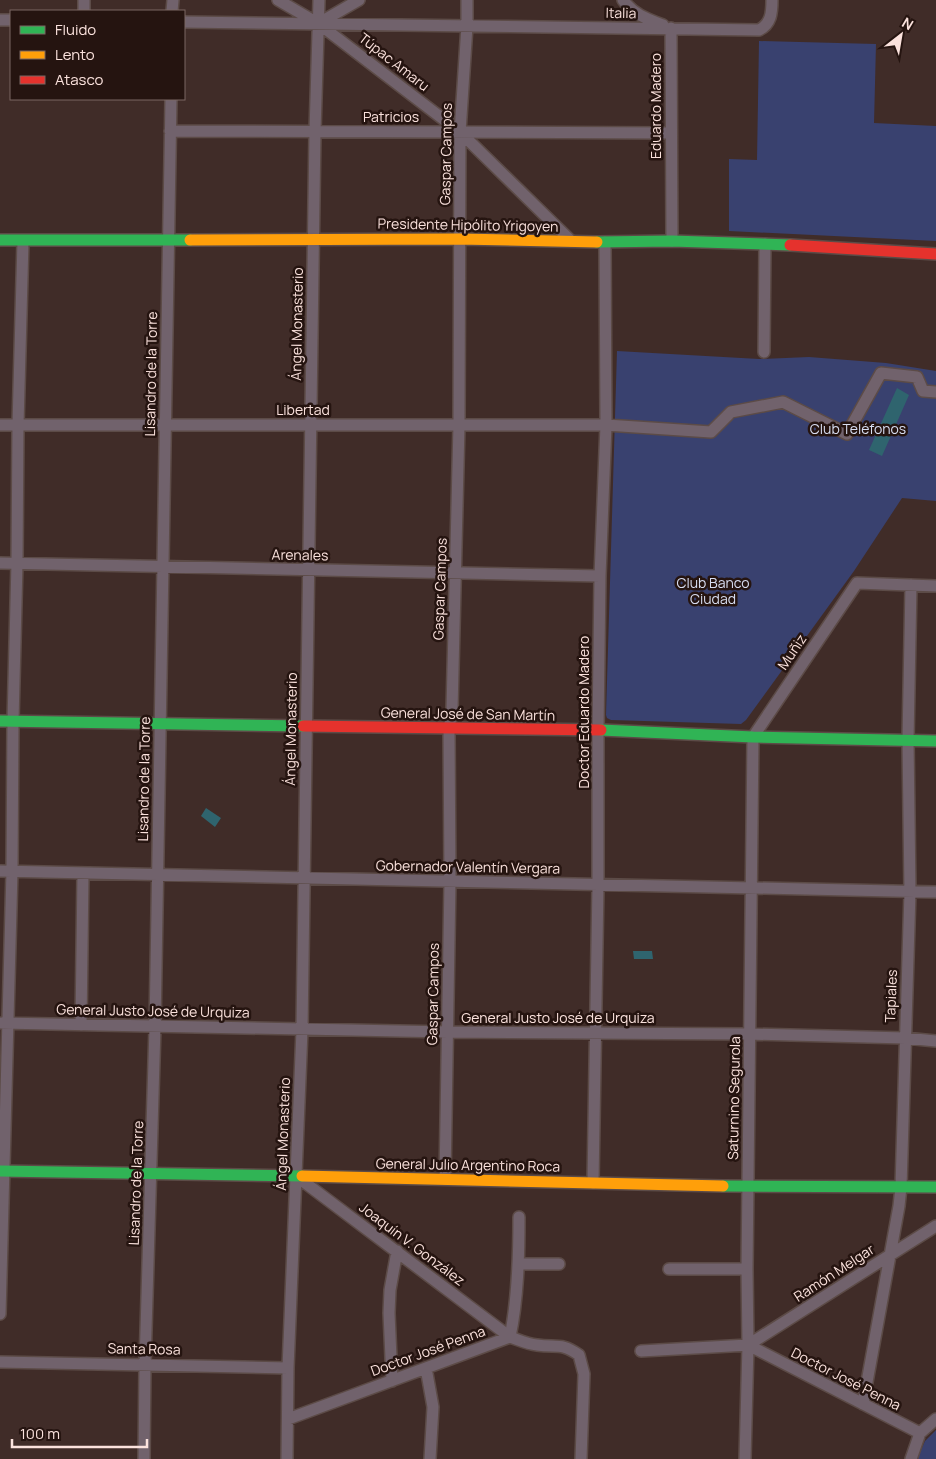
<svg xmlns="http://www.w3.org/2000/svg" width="936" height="1459" font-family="Manrope,sans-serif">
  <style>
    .green { fill: #39416f }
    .water { fill: #2f646e }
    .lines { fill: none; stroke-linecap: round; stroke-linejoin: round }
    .street-casing { stroke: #5c4b47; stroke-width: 14 }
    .fast-casing { stroke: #5c4b47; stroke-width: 14 }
    .slow-casing { stroke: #5c4b47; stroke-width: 14 }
    .jam-casing { stroke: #5c4b47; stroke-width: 14 }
    .street { stroke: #71626c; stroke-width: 11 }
    .fast { stroke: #30b455; stroke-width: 11 }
    .slow { stroke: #ff9f0a; stroke-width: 11 }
    .jam { stroke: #e5322d; stroke-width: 11 }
    .labels { text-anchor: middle; stroke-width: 5; stroke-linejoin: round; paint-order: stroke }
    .street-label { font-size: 14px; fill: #fbe2dd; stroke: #251410 }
    .park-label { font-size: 14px; fill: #d8def2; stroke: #251410 }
  </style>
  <rect width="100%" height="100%" fill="#402c28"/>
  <!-- green -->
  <path class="green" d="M 759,41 L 876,44 L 874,123 L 936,126 L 936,241 L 729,231 L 729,159 L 757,160 Z
    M 617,351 L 759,359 L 809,357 L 886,363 L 936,371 L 936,501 L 902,498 L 854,571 L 746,720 L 741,724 L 611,720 L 607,718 L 606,715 Z
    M 936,1430 L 936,1459 L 917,1459 L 925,1441 Z"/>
  <!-- water -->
  <path class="water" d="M 897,388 L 909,395 L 882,456 L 869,450 Z
    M 206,808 L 221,818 L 215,827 L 201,816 Z
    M 633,951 L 652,951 L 653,959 L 634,959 Z"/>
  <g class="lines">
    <defs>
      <path id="street" d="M 278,0 L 319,24 L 460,132 L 571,241
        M 623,0 C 633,14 647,19 663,25
        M 84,11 L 84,0
        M 172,11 L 173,0
        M 0,20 L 11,20
        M 184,22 L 759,30 C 771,24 772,13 772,0
        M 319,23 L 359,0
        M 671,28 L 672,241
        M 170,131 L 671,133
        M 764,352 L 765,244
        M 0,425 L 606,425 L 711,432 L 731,412 L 783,402 L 847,434 L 881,373 L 917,377 L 923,391 L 936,392
        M 0,563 L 600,576
        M 0,871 L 936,892
        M 2,1023 L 448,1032 L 749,1034 L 905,1038 L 936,1041
        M 81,1025 L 83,873
        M 296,1176 L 510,1337 C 519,1340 527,1344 537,1345 C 556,1348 561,1342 579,1355 L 584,1374 L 581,1459
        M 445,1179 L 450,881 L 449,729 L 452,710 L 459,425 L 460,132 L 467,26 L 467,0
        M 593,1183 L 598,885 L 598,730 L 600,576 L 606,425 L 605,242
        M 519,1264 L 559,1264
        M 669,1269 L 747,1269
        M 0,1314 L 12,871 L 13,721 L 17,563 L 18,425 L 23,241
        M 510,1337 C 518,1298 519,1257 519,1217
        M 748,1345 L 936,1226
        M 641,1351 L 748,1345 L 920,1433
        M 0,1362 L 288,1368
        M 426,1368 L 433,1407 L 430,1459
        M 392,1381 L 389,1313 L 390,1290 L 397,1251
        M 863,1404 L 899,1206 L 901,1187 L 910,892 L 908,740 L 911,585
        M 288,1419 L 510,1337
        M 144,1459 L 145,1364 L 155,1027 L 171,99
        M 287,1459 L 288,1368 L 302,1030 L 315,131 L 319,0
        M 745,1459 L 748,1345 L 747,1269 L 753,737 L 857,583 L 936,586
        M 911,1459 L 920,1433 L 936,1419"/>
      <path id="fast" d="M 0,240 L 190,240
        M 597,242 L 672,241 L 790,245
        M 0,721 L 303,726
        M 601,730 L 753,737 L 936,741
        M 0,1171 L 302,1176
        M 723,1186 L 936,1187"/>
      <path id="slow" d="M 190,240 L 459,239 L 597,242
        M 302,1176 L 723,1186"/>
      <path id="jam" d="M 790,245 L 936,254
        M 303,726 L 601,730"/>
    </defs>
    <!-- street casing -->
    <use href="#street" class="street-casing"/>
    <!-- fast casing -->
    <use href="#fast" class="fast-casing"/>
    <!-- slow casing -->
    <use href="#slow" class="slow-casing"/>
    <!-- jam casing -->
    <use href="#jam" class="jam-casing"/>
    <!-- street -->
    <use href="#street" class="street"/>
    <!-- fast -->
    <use href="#fast" class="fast"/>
    <!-- slow -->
    <use href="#slow" class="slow"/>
    <!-- jam -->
    <use href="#jam" class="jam"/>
  </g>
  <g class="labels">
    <!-- street labels -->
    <g class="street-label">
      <text transform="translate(621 13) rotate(1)" y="5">Italia</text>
      <text transform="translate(394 62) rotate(38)" y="5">Túpac Amaru</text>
      <text transform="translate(656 106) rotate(-90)" y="5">Eduardo Madero</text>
      <text x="391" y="122">Patricios</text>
      <text transform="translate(446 154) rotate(-89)" y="5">Gaspar Campos</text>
      <text transform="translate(468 225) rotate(1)" y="5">Presidente Hipólito Yrigoyen</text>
      <text transform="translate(297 324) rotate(-89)" y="5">Ángel Monasterio</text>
      <text transform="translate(151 374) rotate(-89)" y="5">Lisandro de la Torre</text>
      <text x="303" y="415">Libertad</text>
      <text transform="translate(300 555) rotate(1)" y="5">Arenales</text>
      <text transform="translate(440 589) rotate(-88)" y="5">Gaspar Campos</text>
      <text transform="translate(792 652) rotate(-56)" y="5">Muñiz</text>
      <text transform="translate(584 712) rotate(-90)" y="5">Doctor Eduardo Madero</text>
      <text transform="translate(468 714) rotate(1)" y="5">General José de San Martín</text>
      <text transform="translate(291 729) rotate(-89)" y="5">Ángel Monasterio</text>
      <text transform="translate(144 779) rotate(-89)" y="5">Lisandro de la Torre</text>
      <text transform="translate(468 867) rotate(1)" y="5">Gobernador Valentín Vergara</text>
      <text transform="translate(433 994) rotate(-89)" y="5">Gaspar Campos</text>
      <text transform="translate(891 996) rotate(-88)" y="5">Tapiales</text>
      <text transform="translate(153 1011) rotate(1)" y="5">General Justo José de Urquiza</text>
      <text x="558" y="1023">General Justo José de Urquiza</text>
      <text transform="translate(734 1098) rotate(-89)" y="5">Saturnino Segurola</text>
      <text transform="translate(283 1134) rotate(-88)" y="5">Ángel Monasterio</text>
      <text transform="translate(468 1165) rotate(1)" y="5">General Julio Argentino Roca</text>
      <text transform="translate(136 1183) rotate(-88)" y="5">Lisandro de la Torre</text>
      <text transform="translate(412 1244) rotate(37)" y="5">Joaquín V. González</text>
      <text transform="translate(834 1273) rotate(-33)" y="5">Ramón Melgar</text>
      <text transform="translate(144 1349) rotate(1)" y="5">Santa Rosa</text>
      <text transform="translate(428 1351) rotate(-20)" y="5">Doctor José Penna</text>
      <text transform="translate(846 1379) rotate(27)" y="5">Doctor José Penna</text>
    </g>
    <!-- park labels -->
    <g class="park-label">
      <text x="858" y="434">Club Teléfonos</text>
      <text x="713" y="588">Club Banco<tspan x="713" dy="16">Ciudad</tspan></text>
    </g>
  </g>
  <!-- legend -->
  <rect x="10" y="10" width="175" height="90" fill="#251410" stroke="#7b6662"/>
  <rect x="20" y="26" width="25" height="8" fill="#30b455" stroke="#7b6662"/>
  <text x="55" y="35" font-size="15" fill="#fbe2dd">Fluido</text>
  <rect x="20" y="51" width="25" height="8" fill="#ff9f0a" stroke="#7b6662"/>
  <text x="55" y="60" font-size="15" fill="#fbe2dd">Lento</text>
  <rect x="20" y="76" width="25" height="8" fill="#e5322d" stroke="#7b6662"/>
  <text x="55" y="85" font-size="15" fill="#fbe2dd">Atasco</text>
  <!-- north arrow -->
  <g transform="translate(901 35) rotate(31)" stroke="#251410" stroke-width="4" paint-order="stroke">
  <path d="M0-4L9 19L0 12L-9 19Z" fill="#fbe2dd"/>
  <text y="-8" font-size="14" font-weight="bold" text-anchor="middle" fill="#fbe2dd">N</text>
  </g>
  <!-- scale -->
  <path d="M12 1439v8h135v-8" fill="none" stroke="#fbe2dd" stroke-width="2.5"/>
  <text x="20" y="1439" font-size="15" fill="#fbe2dd" stroke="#251410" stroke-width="4" paint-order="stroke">100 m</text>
</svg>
